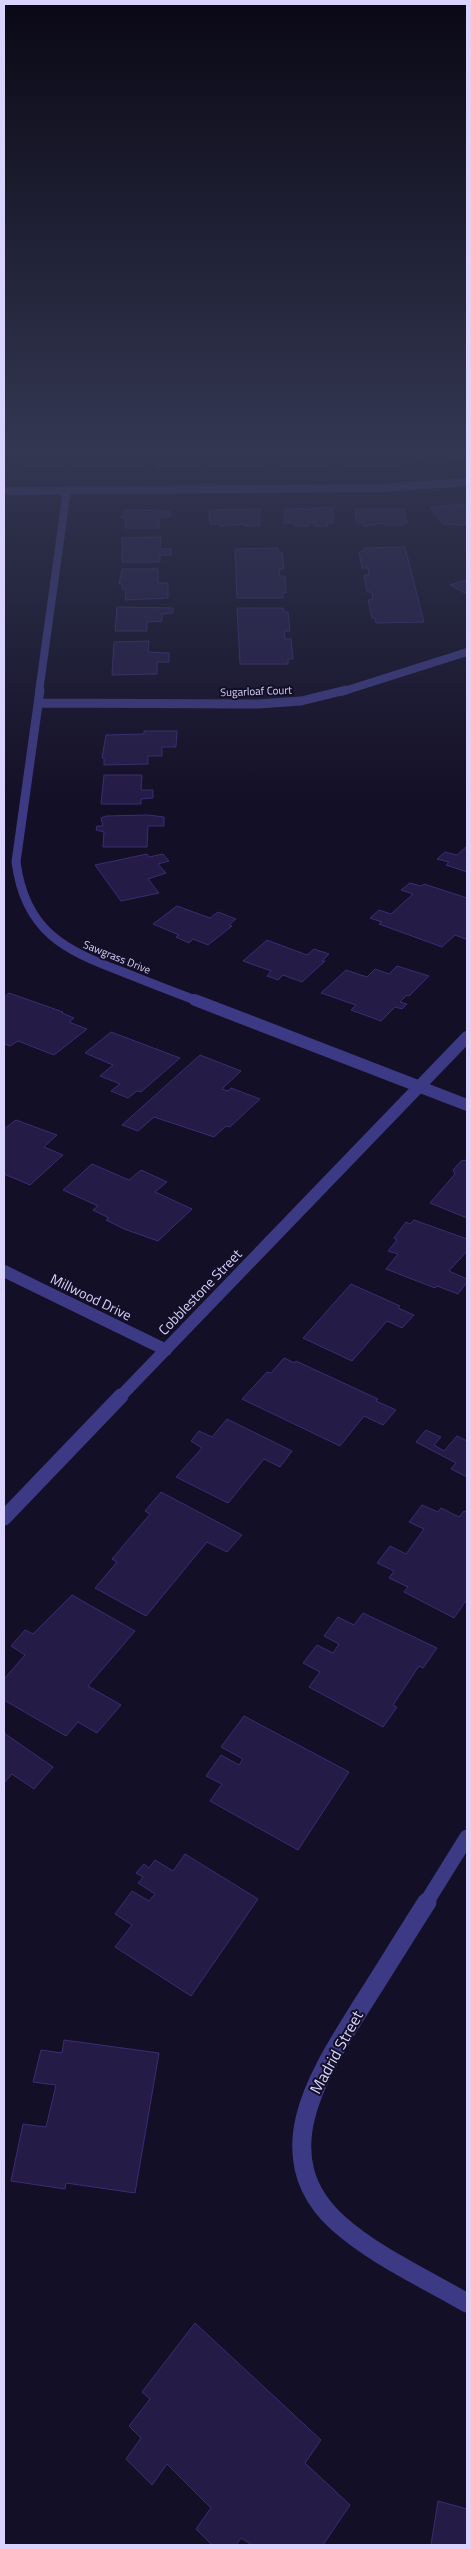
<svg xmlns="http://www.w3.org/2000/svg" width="471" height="2549" font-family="'Titillium Web',sans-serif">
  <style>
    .building { fill: #241b47; stroke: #3b2d73 }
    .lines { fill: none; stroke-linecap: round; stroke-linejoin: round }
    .street-far4 { stroke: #3d3a85; stroke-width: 8 }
    .street-far3 { stroke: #3d3a85; stroke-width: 9 }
    .street-far2 { stroke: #3d3a85; stroke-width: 12 }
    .street-far1 { stroke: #3d3a85; stroke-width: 15 }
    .street { stroke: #3d3a85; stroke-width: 19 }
    .labels { text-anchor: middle; stroke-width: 4; stroke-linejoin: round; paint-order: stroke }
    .far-street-label { font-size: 11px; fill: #d9d4ff; stroke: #130f26 }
    .street-label { font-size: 14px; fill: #d9d4ff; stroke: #130f26 }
    .near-street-label { font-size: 16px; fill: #d9d4ff; stroke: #130f26 }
  </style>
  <rect width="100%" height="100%" fill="#130f26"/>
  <!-- building -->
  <path class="building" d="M 415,449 L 451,449 L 463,459 L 425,463 L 412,450 Z
    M 180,451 L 192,451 L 192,454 L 195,454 L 195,467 L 159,468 L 159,454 L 180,454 Z
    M 302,451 L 325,455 L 327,467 L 281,467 L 280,455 L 286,455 L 286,452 L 298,452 L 298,455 L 303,455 Z
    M 354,451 L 365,451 L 369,454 L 368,451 L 379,451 L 380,454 L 390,453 L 394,465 L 348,467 L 345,454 L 355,454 Z
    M 48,452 L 59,452 L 59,455 L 62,455 L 61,468 L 25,468 L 26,455 L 48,455 Z
    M 103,452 L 114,452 L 114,455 L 124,455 L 123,459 L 138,459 L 138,468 L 120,468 L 120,465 L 110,465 L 109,468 L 77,466 L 78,455 L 102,455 Z
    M 208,452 L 242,455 L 242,452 L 253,452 L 253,455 L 259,455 L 260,467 L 212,467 L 212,461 L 208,461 Z
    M 467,504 L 467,524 L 463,522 L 465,525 L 443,524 L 431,509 L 431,507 Z
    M 321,508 L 333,508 L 333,523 L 327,523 L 328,526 L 314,526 L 314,523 L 309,523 L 309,526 L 295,526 L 295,523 L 284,523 L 285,509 Z
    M 262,509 L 260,512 L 259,526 L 246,526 L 245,524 L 219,526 L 219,524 L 210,524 L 209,511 L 212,510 Z
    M 355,509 L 404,509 L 407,523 L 403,523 L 403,525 L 384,525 L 383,523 L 363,526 L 363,523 L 357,523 Z
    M 127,510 L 170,511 L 170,517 L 159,517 L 159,528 L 125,528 L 126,520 L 120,516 L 125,516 L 124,512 Z
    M 161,537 L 160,549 L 171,549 L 171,555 L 160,555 L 160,562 L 122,562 L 122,538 Z
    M 405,547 L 424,622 L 376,623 L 375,618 L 372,618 L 368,600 L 373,599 L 372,592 L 367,592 L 364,575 L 369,575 L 368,568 L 362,568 L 359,552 L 364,551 L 364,548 Z
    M 278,548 L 278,552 L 282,552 L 284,569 L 279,569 L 280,576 L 285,576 L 286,593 L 283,593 L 283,598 L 237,598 L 235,549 Z
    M 122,569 L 158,569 L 158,583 L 168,583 L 168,598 L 125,600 L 126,589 L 122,589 L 122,584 L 119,584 Z
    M 467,580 L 467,594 L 450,585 Z
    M 117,607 L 173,608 L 173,613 L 162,614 L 162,621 L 147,622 L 147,631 L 115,631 Z
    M 237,608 L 283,608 L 284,612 L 288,612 L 290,631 L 284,631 L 285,639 L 291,639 L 293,659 L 288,659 L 288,664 L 240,664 Z
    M 149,641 L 148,652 L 169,653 L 169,662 L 157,662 L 157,674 L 112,675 L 114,642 Z
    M 144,731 L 177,731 L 176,747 L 162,747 L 162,756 L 148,756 L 148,764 L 104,765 L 104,758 L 102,758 L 106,735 L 144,734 Z
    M 104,775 L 142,775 L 141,790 L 153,790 L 153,798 L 141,799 L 141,804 L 101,804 Z
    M 148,815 L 164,817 L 164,826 L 148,826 L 147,847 L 103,847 L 104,832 L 96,830 L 97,826 L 103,826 L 101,818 L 106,816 Z
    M 467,846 L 467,872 L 446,865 L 449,862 L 437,859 L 445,852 L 457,855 Z
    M 147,854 L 149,857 L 163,854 L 169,861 L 158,864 L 166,873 L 148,879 L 159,893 L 121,901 L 95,865 Z
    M 410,883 L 421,886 L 424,884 L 467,898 L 467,937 L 465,939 L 455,935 L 442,947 L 379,924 L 382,922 L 370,918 L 379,910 L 391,914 L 413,894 L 401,890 Z
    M 177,906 L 210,918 L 218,912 L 236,919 L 229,925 L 232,926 L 208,945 L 193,939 L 189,943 L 176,937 L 179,935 L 153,924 Z
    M 267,940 L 307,955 L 314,949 L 329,954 L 322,961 L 325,961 L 302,982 L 283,975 L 278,980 L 267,976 L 271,971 L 243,961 Z
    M 397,966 L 429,976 L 409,996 L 407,995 L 400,1002 L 407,1004 L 402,1009 L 395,1007 L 381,1021 L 351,1010 L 356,1005 L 321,993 L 346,970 L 367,977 L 375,969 L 389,974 Z
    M 9,993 L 63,1012 L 62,1013 L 74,1018 L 69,1022 L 87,1029 L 54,1055 L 18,1041 L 10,1046 L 4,1044 L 4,997 Z
    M 111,1032 L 180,1058 L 141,1092 L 137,1091 L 128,1098 L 111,1091 L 120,1084 L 100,1076 L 113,1065 L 85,1053 Z
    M 200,1055 L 241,1071 L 222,1089 L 228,1091 L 231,1088 L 260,1099 L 230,1127 L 226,1126 L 214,1137 L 154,1117 L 138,1131 L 122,1125 Z
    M 16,1120 L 57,1135 L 44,1147 L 63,1155 L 30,1185 L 4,1174 L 4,1129 Z
    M 467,1160 L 467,1218 L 430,1203 L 455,1174 L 453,1170 L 461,1161 Z
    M 92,1164 L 129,1180 L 141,1170 L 167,1182 L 155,1192 L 192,1209 L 158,1241 L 124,1229 L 106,1220 L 109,1218 L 93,1210 L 98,1206 L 63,1190 Z
    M 414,1220 L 467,1239 L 467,1251 L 449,1271 L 467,1279 L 467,1282 L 458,1294 L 437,1286 L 435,1288 L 386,1269 L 398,1254 L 388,1251 L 397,1240 L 394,1238 L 406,1222 L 410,1224 Z
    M 351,1284 L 400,1306 L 398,1308 L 414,1315 L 402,1328 L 387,1321 L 352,1361 L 303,1338 Z
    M 284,1358 L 295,1363 L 296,1361 L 378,1399 L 376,1401 L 396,1410 L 383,1425 L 364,1416 L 340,1446 L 242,1399 L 267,1372 L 271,1373 Z
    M 227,1419 L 292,1451 L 280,1467 L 264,1459 L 228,1503 L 176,1477 L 202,1448 L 191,1441 L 199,1431 L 212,1437 Z
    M 426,1430 L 441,1437 L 434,1445 L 444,1451 L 457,1436 L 467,1441 L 467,1477 L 451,1469 L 456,1463 L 416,1442 Z
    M 161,1492 L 242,1535 L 227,1552 L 207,1542 L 146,1616 L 95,1588 L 117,1562 L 112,1559 L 150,1514 L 145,1511 Z
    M 422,1505 L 438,1512 L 441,1508 L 459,1517 L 464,1511 L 467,1512 L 467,1599 L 454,1618 L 404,1592 L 408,1587 L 389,1578 L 394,1571 L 377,1563 L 390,1546 L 406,1554 L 424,1529 L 409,1522 Z
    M 72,1595 L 135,1631 L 88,1686 L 121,1705 L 97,1733 L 78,1722 L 66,1736 L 4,1700 L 4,1679 L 25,1655 L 11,1646 L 25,1630 L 33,1634 Z
    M 363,1613 L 437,1648 L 423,1668 L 419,1666 L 393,1705 L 397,1707 L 383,1727 L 309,1687 L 320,1672 L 303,1663 L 317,1645 L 333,1653 L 339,1644 L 324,1636 L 338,1617 L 354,1625 Z
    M 244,1716 L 349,1772 L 298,1850 L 210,1801 L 222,1784 L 206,1776 L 221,1755 L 239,1765 L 243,1759 L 221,1747 Z
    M 4,1733 L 53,1767 L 34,1789 L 12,1774 L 4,1783 Z
    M 185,1854 L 258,1899 L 191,1996 L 115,1947 L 132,1925 L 115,1914 L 132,1891 L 149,1901 L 155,1894 L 138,1883 L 143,1877 L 136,1873 L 144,1864 L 149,1868 L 155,1860 L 173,1871 Z
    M 64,2040 L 159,2053 L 135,2193 L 66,2183 L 65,2189 L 11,2181 L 23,2124 L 46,2127 L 56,2085 L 33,2082 L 41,2050 L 62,2053 Z
    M 195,2323 L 321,2440 L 305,2463 L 350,2505 L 323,2545 L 252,2545 L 241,2538 L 236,2545 L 212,2545 L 196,2529 L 211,2508 L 167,2464 L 152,2485 L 126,2459 L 141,2438 L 129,2426 L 150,2399 L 142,2392 Z
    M 438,2501 L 467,2509 L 467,2545 L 431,2545 Z"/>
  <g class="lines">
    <!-- street-far4 -->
    <path class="street-far4" d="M 4,491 L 381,488 L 467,482
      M 39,692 L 67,490
      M 341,692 L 467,652"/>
    <!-- street-far3 -->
    <path class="street-far3" d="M 40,690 L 16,862 C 25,931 64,950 123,972 C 148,982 173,992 198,1001
      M 38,703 L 258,704 L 301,701 L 346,690"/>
    <!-- street-far2 -->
    <path class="street-far2" d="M 195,1000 L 467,1105
      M 4,1271 L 166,1350
      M 120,1397 L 467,1037"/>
    <!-- street-far1 -->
    <path class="street-far1" d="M 4,1518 L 121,1396
      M 426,1903 L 467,1837"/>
    <!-- street -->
    <path class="street" d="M 427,1902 C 405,1936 384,1971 362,2005 C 321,2071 263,2155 338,2223 C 375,2256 424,2278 467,2303"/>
  </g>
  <!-- sky -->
  <linearGradient id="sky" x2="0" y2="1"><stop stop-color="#0a0815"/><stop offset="0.56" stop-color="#333752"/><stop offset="1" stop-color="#333752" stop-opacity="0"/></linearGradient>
  <rect width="471" height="805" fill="url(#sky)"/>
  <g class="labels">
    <!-- far-street labels -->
    <g class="far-street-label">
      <text transform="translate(256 691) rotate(-2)" y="4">Sugarloaf Court</text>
      <text transform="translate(117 957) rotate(22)" y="4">Sawgrass Drive</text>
    </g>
    <!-- street labels -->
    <g class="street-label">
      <text transform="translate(200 1292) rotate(-46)" y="5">Cobblestone Street</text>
      <text transform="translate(91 1297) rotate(26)" y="5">Millwood Drive</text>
    </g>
    <!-- near-street labels -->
    <g class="near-street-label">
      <text transform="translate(336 2052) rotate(-61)" y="6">Madrid Street</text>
    </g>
  </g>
  <!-- border -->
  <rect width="471" height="2549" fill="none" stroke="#d9d4ff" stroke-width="10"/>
</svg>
